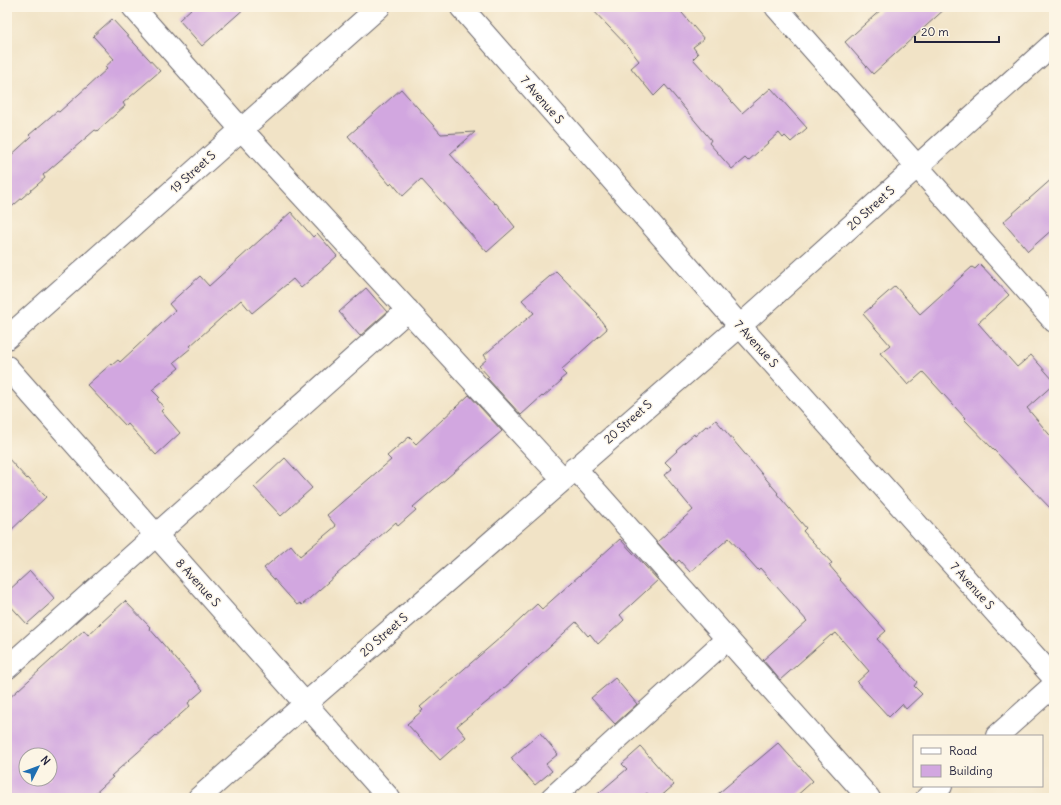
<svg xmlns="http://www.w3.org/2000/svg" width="1061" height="805" font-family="Delius,sans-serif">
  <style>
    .building { fill: #d2a7e0; fill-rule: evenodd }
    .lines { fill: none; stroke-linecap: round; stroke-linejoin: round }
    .minor-casing { stroke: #6a666c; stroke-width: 24 }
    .minor { stroke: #fff; stroke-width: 22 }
    .labels { text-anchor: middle; stroke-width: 3; stroke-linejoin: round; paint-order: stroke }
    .street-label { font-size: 12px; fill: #22223b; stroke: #fcf5e5 }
  </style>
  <rect width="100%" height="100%" fill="#fcf5e5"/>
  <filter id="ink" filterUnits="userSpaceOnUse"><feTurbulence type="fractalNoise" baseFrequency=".025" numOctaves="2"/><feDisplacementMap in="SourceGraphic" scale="8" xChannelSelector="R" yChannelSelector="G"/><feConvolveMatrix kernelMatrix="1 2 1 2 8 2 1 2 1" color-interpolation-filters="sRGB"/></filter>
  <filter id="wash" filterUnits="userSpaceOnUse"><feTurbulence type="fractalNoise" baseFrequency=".012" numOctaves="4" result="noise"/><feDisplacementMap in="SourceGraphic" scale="16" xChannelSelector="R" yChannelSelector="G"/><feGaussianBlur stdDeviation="0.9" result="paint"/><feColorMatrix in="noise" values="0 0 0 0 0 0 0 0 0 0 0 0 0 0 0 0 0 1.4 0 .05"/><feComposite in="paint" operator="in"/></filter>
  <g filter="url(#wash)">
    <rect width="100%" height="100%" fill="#f1e3c6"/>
    <g id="blocks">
      <!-- building -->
      <path class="building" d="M 193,7 L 246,7 L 202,46 L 179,20 Z
        M 590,7 L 677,7 L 704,39 L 693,47 L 698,54 L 693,59 L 742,113 L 771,88 L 807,128 L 791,142 L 785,136 L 783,138 L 779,133 L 748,161 L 745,158 L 732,169 L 709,143 L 711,140 L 665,85 L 654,96 L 631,68 L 639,61 L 629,48 Z
        M 884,7 L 947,7 L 873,74 L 845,42 Z
        M 112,19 L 160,71 L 123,103 L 125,106 L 97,131 L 95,130 L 43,175 L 45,178 L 7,211 L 7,159 L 31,137 L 29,135 L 57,111 L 59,112 L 107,69 L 105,67 L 114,59 L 93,36 Z
        M 401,89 L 441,134 L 475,132 L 450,154 L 487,195 L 495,204 L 496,203 L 515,227 L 487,252 L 421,179 L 403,196 L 392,183 L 390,185 L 348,136 Z
        M 1054,177 L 1054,228 L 1028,251 L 1003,222 Z
        M 291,212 L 313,237 L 317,233 L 337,256 L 301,288 L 293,279 L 252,313 L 241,300 L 190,346 L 191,348 L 174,362 L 179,368 L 152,390 L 159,397 L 157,399 L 164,408 L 161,411 L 180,433 L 156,455 L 128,424 L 126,426 L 87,385 L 111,364 L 112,365 L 118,360 L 120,362 L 175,311 L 169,304 L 200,276 L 209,286 Z
        M 980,264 L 1009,295 L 978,323 L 1017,367 L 1031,355 L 1054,381 L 1054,384 L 1027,408 L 1054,440 L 1054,512 L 964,419 L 965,418 L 923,372 L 908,385 L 880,353 L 890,345 L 863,314 L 895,286 L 920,314 L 972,267 L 975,269 Z
        M 556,271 L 598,314 L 597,315 L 607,329 L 561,370 L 566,375 L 560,380 L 561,381 L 543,397 L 542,396 L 521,415 L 487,378 L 489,377 L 479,366 L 487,359 L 484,355 L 534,313 L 522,300 Z
        M 366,288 L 387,312 L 360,336 L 339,312 Z
        M 469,395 L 502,431 L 413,507 L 416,510 L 398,526 L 396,522 L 302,605 L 300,603 L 297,605 L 264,568 L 291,545 L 300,556 L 336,526 L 327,515 L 391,460 L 387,456 L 409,437 L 416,444 Z
        M 716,420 L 778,493 L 777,494 L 806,528 L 803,531 L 832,563 L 829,565 L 841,579 L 840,580 L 886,631 L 877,639 L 917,682 L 914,686 L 922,694 L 906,709 L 902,704 L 889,717 L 857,682 L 869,671 L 836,633 L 832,636 L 831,635 L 780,680 L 763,660 L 807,621 L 760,568 L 758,570 L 729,538 L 690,572 L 679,560 L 676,563 L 657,542 L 693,510 L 664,475 L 672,469 L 665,462 L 677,451 L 676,450 L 694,434 L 695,436 L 706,426 L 708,427 Z
        M 7,457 L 27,479 L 28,478 L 46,497 L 7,534 Z
        M 285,458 L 312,488 L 281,516 L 254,487 Z
        M 620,539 L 658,580 L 620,615 L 624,620 L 598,644 L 590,634 L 588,636 L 576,622 L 502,690 L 457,726 L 466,737 L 440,760 L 407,724 L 423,710 L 420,707 L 508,631 L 537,604 L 542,609 Z
        M 30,571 L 55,599 L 27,624 L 7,602 L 7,592 Z
        M 125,601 L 150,627 L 149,628 L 203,690 L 188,703 L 190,706 L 111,776 L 113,777 L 90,798 L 7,798 L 7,700 L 84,630 L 88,635 ZM 26,755 L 50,755 L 50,779 L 26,779 Z
        M 615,678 L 637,704 L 615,724 L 591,698 Z
        M 540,733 L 558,754 L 546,764 L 552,771 L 535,785 L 511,758 Z
        M 778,743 L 813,781 L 794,798 L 713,798 Z
        M 641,747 L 674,785 L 659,798 L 651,798 L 647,793 L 641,798 L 593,798 L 627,769 L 622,764 Z"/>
    </g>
  </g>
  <g filter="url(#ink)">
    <use href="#blocks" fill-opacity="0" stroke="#6a666c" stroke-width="1"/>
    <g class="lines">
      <defs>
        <path id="minor" d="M 133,7 L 241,129 L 563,479
          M 461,7 L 740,326 L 1054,678
          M 776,7 L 1054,321
          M 7,338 L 379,7
          M 7,367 L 389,798
          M 575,468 L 869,798
          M 7,668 L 408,310
          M 997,736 L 1054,685
          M 199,798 L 305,704 L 740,326 L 1054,43
          M 552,798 L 727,639
          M 927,798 L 941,786"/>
      </defs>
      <!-- minor casing -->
      <use href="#minor" class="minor-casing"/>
      <!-- minor -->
      <use href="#minor" class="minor"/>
    </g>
  </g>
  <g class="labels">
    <!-- street labels -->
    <g class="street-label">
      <text transform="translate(542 100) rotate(49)" y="4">7 Avenue S</text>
      <text transform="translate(193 172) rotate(-42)" y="4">19 Street S</text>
      <text transform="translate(871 208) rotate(-42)" y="4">20 Street S</text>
      <text transform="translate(756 344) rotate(48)" y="4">7 Avenue S</text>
      <text transform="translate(628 422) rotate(-41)" y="4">20 Street S</text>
      <text transform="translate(198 583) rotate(48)" y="4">8 Avenue S</text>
      <text transform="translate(972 586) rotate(48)" y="4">7 Avenue S</text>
      <text transform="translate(384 635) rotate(-41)" y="4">20 Street S</text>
    </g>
  </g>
  <!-- margin -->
  <rect width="1061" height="805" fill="none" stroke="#fcf5e5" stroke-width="24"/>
  <!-- legend -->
  <rect x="913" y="735" width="130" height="52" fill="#fcf5e5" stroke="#a5a1a1"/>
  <rect x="921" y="748" width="20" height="6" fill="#ffffff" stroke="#a5a1a1"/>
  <text x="949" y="755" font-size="12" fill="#22223b">Road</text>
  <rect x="921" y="765" width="20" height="12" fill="#d2a7e0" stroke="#a5a1a1"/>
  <text x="949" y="775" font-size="12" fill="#22223b">Building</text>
  <!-- north arrow -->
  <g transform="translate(38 767) rotate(48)"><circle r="19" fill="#fcf5e5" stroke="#a5a1a1"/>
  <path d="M0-3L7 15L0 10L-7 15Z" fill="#1f6fb2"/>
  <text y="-6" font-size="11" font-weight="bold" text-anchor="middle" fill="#22223b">N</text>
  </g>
  <!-- scale -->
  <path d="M915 36v6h84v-6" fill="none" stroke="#22223b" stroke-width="2"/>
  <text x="921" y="36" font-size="12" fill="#22223b" stroke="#fcf5e5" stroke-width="3" paint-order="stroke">20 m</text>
</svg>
